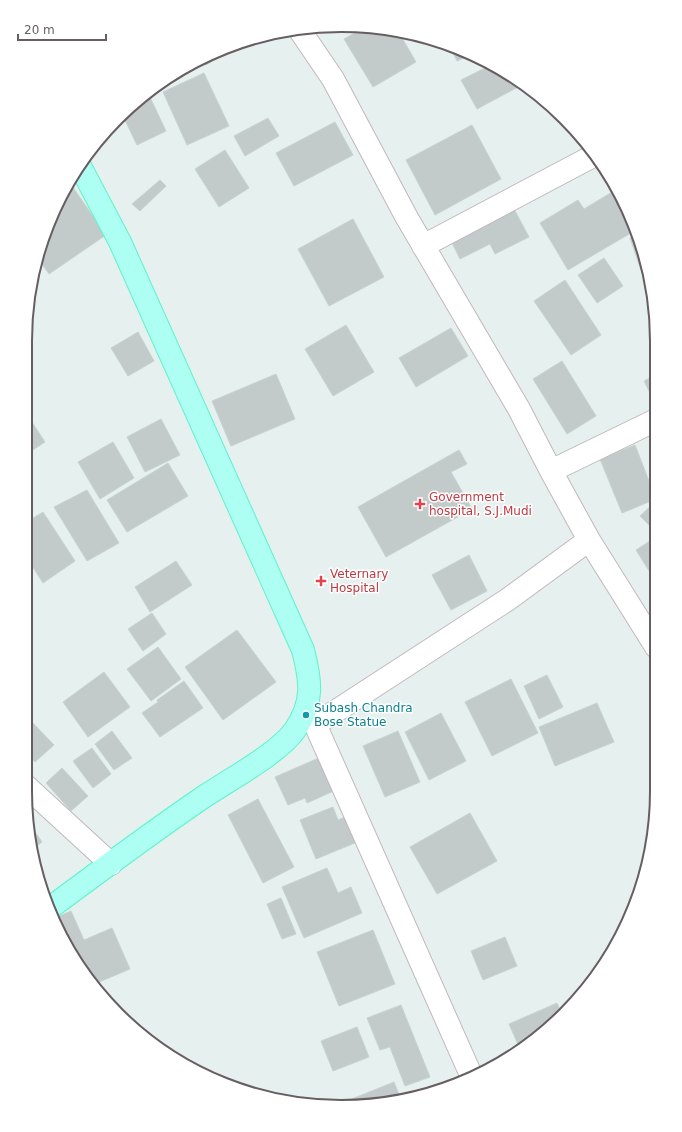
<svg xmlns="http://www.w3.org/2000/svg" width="682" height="1132" font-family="'DejaVu Sans',sans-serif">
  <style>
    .building { fill: #c2cbc9; stroke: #c4d5d0 }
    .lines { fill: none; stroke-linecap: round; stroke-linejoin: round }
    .minor-casing { stroke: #c0b8bc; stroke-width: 24 }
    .major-casing { stroke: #5cf3c9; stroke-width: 24 }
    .minor { stroke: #fff; stroke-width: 22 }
    .major { stroke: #acfff2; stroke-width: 22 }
    .health-dot { fill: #e0444e; stroke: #fff; stroke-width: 1.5 }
    .culture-dot { fill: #0f9aa8; stroke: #fff; stroke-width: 1.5 }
    .labels { text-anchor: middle; stroke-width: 3; stroke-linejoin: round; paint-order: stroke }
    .health-label { font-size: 12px; fill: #be3a42; stroke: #fff; text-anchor: start }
    .culture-label { font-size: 12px; fill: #0d838f; stroke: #fff; text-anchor: start }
    .rim { fill: none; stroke: #675e62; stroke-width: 2 }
  </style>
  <rect width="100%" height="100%" fill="#e6f0ee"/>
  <!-- building -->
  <path class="building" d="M 365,27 L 398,31 L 416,62 L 373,87 L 344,39 Z
    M 252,39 L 238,47 L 237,44 Z
    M 449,45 L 462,49 L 472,54 L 457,61 Z
    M 228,47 L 230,51 L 206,65 L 204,58 Z
    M 491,65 L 516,78 L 520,86 L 477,109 L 461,80 Z
    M 204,73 L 229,126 L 187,145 L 163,92 Z
    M 148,93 L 166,131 L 137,145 L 122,114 Z
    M 268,118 L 279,136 L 245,156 L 234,136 Z
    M 335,122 L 353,155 L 294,186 L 276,153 Z
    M 472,125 L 501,179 L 435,215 L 406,160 Z
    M 225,150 L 249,188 L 219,207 L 195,169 Z
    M 160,180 L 166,186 L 140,211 L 132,204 Z
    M 70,183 L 106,235 L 49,274 L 38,258 L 42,239 Z
    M 617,189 L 636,230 L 568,270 L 540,223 L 578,200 L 584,209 Z
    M 514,209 L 529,237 L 495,254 L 490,244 L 460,259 L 451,241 Z
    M 353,219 L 384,277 L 329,306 L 298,249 Z
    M 638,235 L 647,275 L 643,276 L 630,238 Z
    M 604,258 L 623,286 L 597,303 L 578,275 Z
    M 565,280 L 601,335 L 571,355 L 534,301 Z
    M 346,325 L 374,372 L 333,396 L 305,349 Z
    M 451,328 L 468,356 L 416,387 L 399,358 Z
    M 138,332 L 154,361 L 128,376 L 111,348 Z
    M 562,361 L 596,416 L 567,434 L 533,379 Z
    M 276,374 L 295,419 L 231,446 L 212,401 Z
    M 656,375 L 656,405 L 644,381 Z
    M 26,413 L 45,442 L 25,455 Z
    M 161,419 L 180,455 L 145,472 L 127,437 Z
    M 113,442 L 134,478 L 100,499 L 78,462 Z
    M 635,445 L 656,499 L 622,513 L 600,459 Z
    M 459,450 L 467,464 L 451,472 L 472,509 L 386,557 L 358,507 Z
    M 168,463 L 188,496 L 127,532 L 107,500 Z
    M 87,490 L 119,543 L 87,561 L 54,507 Z
    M 656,501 L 656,532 L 640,516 Z
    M 43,512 L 75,561 L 43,583 L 25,555 L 25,523 Z
    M 656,537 L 656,582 L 636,550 Z
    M 469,555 L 487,591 L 451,610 L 432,575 Z
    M 176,561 L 192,585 L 150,612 L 135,587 Z
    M 152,613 L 166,634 L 143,651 L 128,629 Z
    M 237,630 L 276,682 L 223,720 L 185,667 Z
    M 158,647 L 181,679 L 151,701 L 127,669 Z
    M 104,672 L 130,707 L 88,737 L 63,702 Z
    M 547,675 L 563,707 L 539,719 L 524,686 Z
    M 511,679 L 538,733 L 492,756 L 465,702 Z
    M 184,681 L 203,708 L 160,737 L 142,713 L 158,702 L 157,700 Z
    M 597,703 L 614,742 L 555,766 L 539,727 Z
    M 441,713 L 466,761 L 429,780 L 405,732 Z
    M 30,720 L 54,745 L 35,762 L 25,751 L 25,725 Z
    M 112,731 L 132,758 L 114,770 L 95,744 Z
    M 398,731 L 420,782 L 385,797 L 363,746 Z
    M 92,748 L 111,774 L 93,788 L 73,761 Z
    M 321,757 L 336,790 L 307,803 L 305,798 L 288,805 L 275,777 Z
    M 62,768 L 88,796 L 71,811 L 46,783 Z
    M 258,799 L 294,867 L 263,883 L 228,815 Z
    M 333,807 L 338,820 L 352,814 L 362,840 L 316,859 L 300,820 Z
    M 470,813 L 497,861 L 437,894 L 410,847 Z
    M 31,826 L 42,842 L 34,848 Z
    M 327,868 L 338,893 L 351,887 L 362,913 L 304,938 L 282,887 Z
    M 281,898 L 296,934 L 282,939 L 267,904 Z
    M 71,911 L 84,940 L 112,928 L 130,969 L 92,985 L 90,983 L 55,918 Z
    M 373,930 L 395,984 L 339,1006 L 317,952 Z
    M 505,937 L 517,966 L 483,980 L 471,951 Z
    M 557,1003 L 561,1012 L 533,1042 L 520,1049 L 509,1024 Z
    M 401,1005 L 430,1077 L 405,1086 L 390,1047 L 380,1050 L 367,1018 Z
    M 357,1027 L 369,1057 L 333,1071 L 321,1041 Z
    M 394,1082 L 400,1097 L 344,1107 L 342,1103 Z"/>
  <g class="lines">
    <defs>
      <path id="minor" d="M 299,29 L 333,79 L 407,218 L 519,409 L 551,471 L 589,540 L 656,647
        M 423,246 L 595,155
        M 551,471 L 656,420
        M 307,706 L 471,1075
        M 316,724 L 507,600 L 589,540
        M 25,785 L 111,864"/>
      <path id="major" d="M 50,908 C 101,870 152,832 205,796 C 229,780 279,753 295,730 C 314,702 311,681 303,650 L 120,242 L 79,164"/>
    </defs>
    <!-- minor casing -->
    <use href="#minor" class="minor-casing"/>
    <!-- major casing -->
    <use href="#major" class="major-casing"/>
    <!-- minor -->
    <use href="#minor" class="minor"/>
    <!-- major -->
    <use href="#major" class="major"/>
  </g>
  <!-- markers -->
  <g class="health-dot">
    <path d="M418 498h4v4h4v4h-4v4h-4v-4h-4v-4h4z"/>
    <path d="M319 575h4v4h4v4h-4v4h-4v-4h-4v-4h4z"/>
  </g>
  <circle class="culture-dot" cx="306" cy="715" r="4"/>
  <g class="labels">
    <!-- health labels -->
    <g class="health-label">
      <text x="429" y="501">Government<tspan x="429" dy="14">hospital, S.J.Mudi</tspan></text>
      <text x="330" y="578">Veternary<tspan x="330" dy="14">Hospital</tspan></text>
    </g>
    <!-- culture labels -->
    <g class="culture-label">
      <text x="314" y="712">Subash Chandra<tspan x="314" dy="14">Bose Statue</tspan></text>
    </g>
  </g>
  <!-- crop -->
  <path d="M0 0H682V1132H0ZM341 32H341A309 309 0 0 1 650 341V791A309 309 0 0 1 341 1100H341A309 309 0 0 1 32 791V341A309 309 0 0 1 341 32Z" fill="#fff" fill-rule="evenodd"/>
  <path class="rim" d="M341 32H341A309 309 0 0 1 650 341V791A309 309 0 0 1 341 1100H341A309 309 0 0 1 32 791V341A309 309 0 0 1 341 32Z"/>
  <!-- scale -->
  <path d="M18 34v6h88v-6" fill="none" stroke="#675e62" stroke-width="2"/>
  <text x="24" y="34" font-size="12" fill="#675e62" stroke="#ffffff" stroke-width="3" paint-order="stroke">20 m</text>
</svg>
